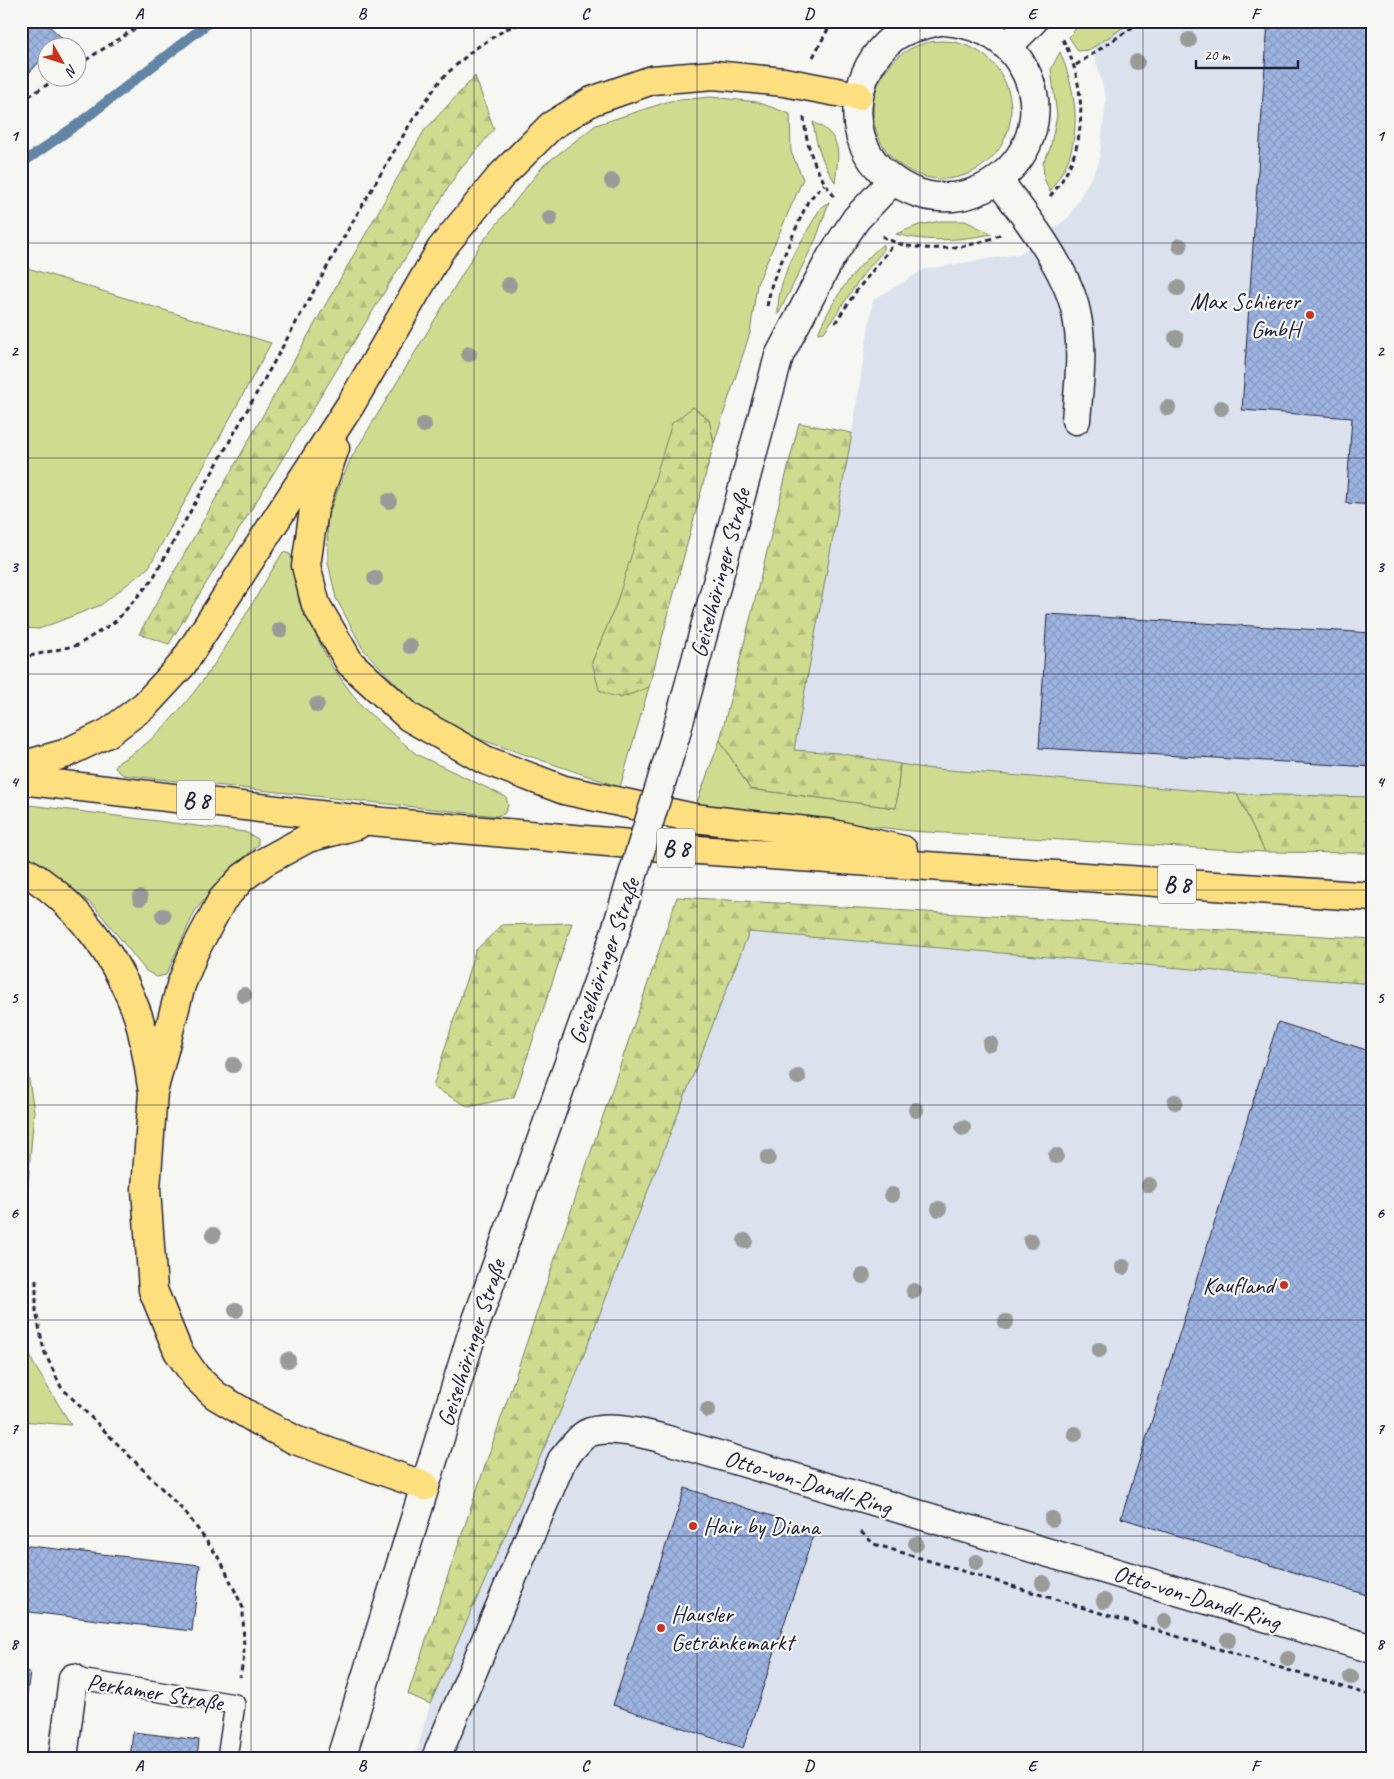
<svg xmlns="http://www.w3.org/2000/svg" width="1394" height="1779" font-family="Caveat,sans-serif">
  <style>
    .built { fill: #dbe2ed }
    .green { fill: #cfdc90; stroke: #787f66 }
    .forest { fill: url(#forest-firs); stroke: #787f66 }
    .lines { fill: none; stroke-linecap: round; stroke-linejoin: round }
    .stream { stroke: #6284a5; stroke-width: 10 }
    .building { fill: url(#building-cross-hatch); stroke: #22223b }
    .lane-casing { stroke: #22223b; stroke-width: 22 }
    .street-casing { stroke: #22223b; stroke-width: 31 }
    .secondary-casing { stroke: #22223b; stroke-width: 31 }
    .primary-casing { stroke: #22223b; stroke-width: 31 }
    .path { stroke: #22223b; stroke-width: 3; stroke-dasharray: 5 4; stroke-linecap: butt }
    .lane { stroke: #f6f6f2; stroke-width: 19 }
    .street { stroke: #f6f6f2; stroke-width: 28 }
    .secondary { stroke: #f6f6f2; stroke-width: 28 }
    .primary { stroke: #fedf80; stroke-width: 28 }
    .secondary-bridge-casing { stroke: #22223b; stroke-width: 31; stroke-linecap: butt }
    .secondary-bridge { stroke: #f6f6f2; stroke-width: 28 }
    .tree { fill: #999b99 }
    .grid { fill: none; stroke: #22223b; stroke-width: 1; stroke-opacity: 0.55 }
    .poi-dot { fill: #c8321e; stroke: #f6f6f2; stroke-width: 2 }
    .labels { text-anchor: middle; stroke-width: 4.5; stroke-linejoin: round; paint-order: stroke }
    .shield { fill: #f6f6f2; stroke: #626272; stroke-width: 1 }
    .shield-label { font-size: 22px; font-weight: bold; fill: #22223b }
    .poi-label { font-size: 24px; fill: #22223b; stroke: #f6f6f2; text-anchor: end }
    .street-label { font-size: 24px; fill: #22223b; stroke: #f6f6f2 }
    .neatline { fill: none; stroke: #22223b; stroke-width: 2 }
    .grid-label { font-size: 16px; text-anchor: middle; font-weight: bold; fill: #22223b }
  </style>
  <defs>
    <pattern id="forest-firs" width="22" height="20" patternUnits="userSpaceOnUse" patternTransform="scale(1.25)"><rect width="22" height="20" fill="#cfdc90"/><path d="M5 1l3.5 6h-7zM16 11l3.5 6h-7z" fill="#b1bc7d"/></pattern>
    <pattern id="building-cross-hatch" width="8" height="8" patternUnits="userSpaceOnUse" patternTransform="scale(1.25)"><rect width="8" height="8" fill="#9db4e1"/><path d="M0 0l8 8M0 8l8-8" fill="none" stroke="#879ac2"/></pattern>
  </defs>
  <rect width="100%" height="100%" fill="#f6f6f2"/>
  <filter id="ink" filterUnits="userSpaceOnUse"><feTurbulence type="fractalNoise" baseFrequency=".02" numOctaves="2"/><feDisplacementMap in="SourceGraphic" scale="10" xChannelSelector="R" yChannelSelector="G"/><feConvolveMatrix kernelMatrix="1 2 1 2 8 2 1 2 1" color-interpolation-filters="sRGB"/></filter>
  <g filter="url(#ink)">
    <!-- built -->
    <path class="built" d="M 1075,21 L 1373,21 L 1373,797 L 1237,794 L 924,768 L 838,753 L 794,750 L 852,433 L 873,300 L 925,269 L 1019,254 L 1069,217 L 1099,163 L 1106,100 L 1091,40 Z
      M 749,932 L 1373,984 L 1373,1758 L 415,1758 L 430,1704 L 572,1385 Z"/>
    <!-- green -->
    <path class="green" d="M 1082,21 L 1133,21 L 1089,50 L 1078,51 L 1069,37 Z
      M873 110a69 69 0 1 1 138 0a69 69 0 1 1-138 0Z
      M 1060,52 C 1074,86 1081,122 1069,158 C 1065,169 1056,181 1050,192 L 1044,178 L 1043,163 L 1050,149 L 1057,116 L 1051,69 Z
      M 711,97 L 757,102 L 790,114 L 791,152 L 803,179 L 757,284 L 750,333 L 714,443 L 709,420 L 639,536 L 616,605 L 592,662 L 620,698 L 649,687 L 620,787 L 462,733 L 412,701 L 363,649 L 336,598 L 328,562 L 327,518 L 350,460 L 480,245 L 544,165 L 596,125 L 670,101 Z
      M 813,122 C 843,136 839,153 835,182 C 822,162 816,145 813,122 Z
      M 829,202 L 816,239 L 778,315 C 776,276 803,240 821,207 Z
      M 941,221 L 965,221 L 992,234 C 960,240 929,243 896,234 L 919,225 Z
      M 883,244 L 883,251 L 864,273 L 824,332 L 818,333 C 835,296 852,271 883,244 Z
      M 21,266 L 271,343 L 149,567 L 101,605 L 39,629 L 21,628 Z
      M 283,552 L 290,554 L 293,562 L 299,602 L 331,665 L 361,706 L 416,754 L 506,797 L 508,806 L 504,814 L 497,816 L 123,775 L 115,768 L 116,764 C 127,757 139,750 148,742 C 205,692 244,616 283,552 Z
      M 720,740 L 750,789 L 896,808 L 900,764 L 924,768 L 1237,794 L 1265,852 L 911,831 L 696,805 Z
      M 21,804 L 245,832 L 258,839 L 258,845 L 229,870 L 195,911 L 166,975 L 157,977 L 146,971 L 95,907 L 43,865 L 21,855 Z
      M 21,1059 L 28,1074 L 34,1111 L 21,1268 Z
      M 21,1329 L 33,1363 L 71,1425 L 21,1421 Z"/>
    <!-- forest -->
    <path class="forest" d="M 475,76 L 494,129 L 456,175 L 169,644 L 139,634 L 424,131 Z
      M 693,407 L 709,420 L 714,443 L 649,687 C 628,695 620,702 599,690 L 592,662 L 616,605 L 672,423 Z
      M 799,423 L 852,433 L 794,750 L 838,753 L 900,764 L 896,808 L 750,789 L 720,740 Z
      M 1237,794 L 1373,797 L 1373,853 L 1265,852 Z
      M 677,897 L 1373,939 L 1373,984 L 749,932 L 572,1385 L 430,1704 L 408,1694 Z
      M 572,923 L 514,1097 L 469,1107 L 433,1087 L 475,951 L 502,925 Z"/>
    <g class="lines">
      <!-- stream -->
      <path class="stream" d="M 21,164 L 78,124 L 211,21"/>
    </g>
    <!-- building -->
    <path class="building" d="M 21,21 L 44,21 L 62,38 L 53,48 L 48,48 L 48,53 L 21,81 Z
      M 1268,21 L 1373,21 L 1373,505 L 1346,503 L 1352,418 L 1242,410 Z
      M 1047,614 L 1373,633 L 1373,767 L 1039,748 Z
      M 1278,1022 L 1373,1052 L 1373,1597 L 1121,1518 Z
      M 685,1488 L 815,1530 L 743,1748 L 613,1705 Z
      M 21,1545 L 200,1565 L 192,1631 L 21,1611 Z
      M 21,1671 L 30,1672 L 22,1731 L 21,1731 Z
      M 133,1732 L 199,1740 L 197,1758 L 130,1758 Z"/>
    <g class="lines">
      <defs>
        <path id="lane" d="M 73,1678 L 235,1704 L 227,1758"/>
        <path id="street" d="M 1008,46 L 1033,21
          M 998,180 C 1025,215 1067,269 1076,312 C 1084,348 1079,384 1076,420
          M 63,1758 L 73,1678
          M 436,1758 L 562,1460 C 569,1452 577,1440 586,1434 C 605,1423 651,1435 671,1441 L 1373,1649"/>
        <path id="secondary" d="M 939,21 C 923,25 906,28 893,38 C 855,68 843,131 879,168 C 961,250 1082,143 1015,55 C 997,32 972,23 943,21
          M 675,737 L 779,356 L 831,257 L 856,219 L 892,181
          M 341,1758 L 472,1334 L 613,940"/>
        <path id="primary" d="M 335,448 L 314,509 L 306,566 L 316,605 L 350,663 L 409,717 L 485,760 L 564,790 L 694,818 L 833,834 L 903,850
          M 21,766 L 64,754 L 108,733 L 145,705 L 182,665 L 351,404 L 441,249 L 501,176 L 551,126 L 592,101 L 652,80 L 714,75 L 784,82 L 858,96
          M 21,780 L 371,821 L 698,850 L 1373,897
          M 357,825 L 308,838 L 264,862 L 242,878 L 222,900 L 194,952 L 181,985 L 153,1092 L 146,1189 L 153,1290 L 178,1351 L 196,1377 L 215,1395 L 255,1419 L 295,1440 L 425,1486
          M 21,869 C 76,900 117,957 138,1016 C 145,1038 148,1063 152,1087"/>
      </defs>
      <!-- lane casing -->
      <use href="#lane" class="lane-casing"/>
      <!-- street casing -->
      <use href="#street" class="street-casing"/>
      <!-- secondary casing -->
      <use href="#secondary" class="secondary-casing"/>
      <!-- primary casing -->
      <use href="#primary" class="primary-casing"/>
      <!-- path -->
      <path class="path" d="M 813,57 L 828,29 L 835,21
        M 78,65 L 147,21
        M 1076,65 L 1142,21
        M 21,101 L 58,78
        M 804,117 C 806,146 815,172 834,196
        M 1050,196 C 1090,152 1088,85 1061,36
        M 882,236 C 911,255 972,250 1001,234
        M 767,306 L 772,283 L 808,201 L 824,184
        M 835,323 L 857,290 L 894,244
        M 21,658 L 78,645 L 116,621 L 152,580 L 349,228 L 410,124 L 441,79 L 473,50 L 506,29 L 527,21
        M 36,1280 L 36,1311 L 44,1351 L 61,1387 L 186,1513 L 221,1561 L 243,1608 L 244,1657 L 240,1677
        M 861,1532 L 874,1544 L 1373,1696"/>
      <!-- lane -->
      <use href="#lane" class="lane"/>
      <!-- street -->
      <use href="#street" class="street"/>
      <!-- secondary -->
      <use href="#secondary" class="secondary"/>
      <!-- primary -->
      <use href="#primary" class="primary"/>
      <defs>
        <path id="secondary-bridge" d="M 613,940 L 675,737"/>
      </defs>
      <!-- secondary-bridge casing -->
      <use href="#secondary-bridge" class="secondary-bridge-casing"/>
      <!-- secondary-bridge -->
      <use href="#secondary-bridge" class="secondary-bridge"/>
    </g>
    <!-- trees -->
    <g class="tree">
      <circle cx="1189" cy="40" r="8"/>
      <circle cx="1137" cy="62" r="8"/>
      <circle cx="612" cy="181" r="8"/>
      <circle cx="550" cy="218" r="8"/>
      <circle cx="1180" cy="246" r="8"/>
      <circle cx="509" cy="285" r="8"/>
      <circle cx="1178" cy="288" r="8"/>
      <circle cx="1176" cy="338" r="8"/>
      <circle cx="469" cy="354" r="8"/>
      <circle cx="1168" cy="408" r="8"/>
      <circle cx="1221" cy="408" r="8"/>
      <circle cx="424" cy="425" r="8"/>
      <circle cx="389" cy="501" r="8"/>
      <circle cx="375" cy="578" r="8"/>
      <circle cx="280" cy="630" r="8"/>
      <circle cx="410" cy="646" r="8"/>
      <circle cx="317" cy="705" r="8"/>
      <circle cx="140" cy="898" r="8"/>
      <circle cx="163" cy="916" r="8"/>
      <circle cx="244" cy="995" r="8"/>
      <circle cx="990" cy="1044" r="8"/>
      <circle cx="233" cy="1065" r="8"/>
      <circle cx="798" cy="1077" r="8"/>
      <circle cx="1175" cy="1102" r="8"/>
      <circle cx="916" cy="1110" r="8"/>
      <circle cx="963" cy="1128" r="8"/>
      <circle cx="1056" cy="1156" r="8"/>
      <circle cx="768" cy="1158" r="8"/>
      <circle cx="1149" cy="1185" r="8"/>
      <circle cx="892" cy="1195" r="8"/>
      <circle cx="939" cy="1209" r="8"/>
      <circle cx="213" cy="1235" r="8"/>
      <circle cx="745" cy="1241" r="8"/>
      <circle cx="1031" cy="1241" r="8"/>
      <circle cx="1123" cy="1267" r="8"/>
      <circle cx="863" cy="1276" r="8"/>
      <circle cx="914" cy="1291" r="8"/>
      <circle cx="236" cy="1310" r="8"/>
      <circle cx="1006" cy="1322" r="8"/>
      <circle cx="1099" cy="1350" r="8"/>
      <circle cx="288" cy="1360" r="8"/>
      <circle cx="708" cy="1410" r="8"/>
      <circle cx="1075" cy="1434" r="8"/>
      <circle cx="1052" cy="1519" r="8"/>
      <circle cx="916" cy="1544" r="8"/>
      <circle cx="976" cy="1562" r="8"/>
      <circle cx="1043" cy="1583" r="8"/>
      <circle cx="1104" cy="1601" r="8"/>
      <circle cx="1165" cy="1621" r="8"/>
      <circle cx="1228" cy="1640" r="8"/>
      <circle cx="1288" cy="1659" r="8"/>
      <circle cx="1351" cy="1677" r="8"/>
    </g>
  </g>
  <!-- grid -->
  <path class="grid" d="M 251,21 L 251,1758M 474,21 L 474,1758M 697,21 L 697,1758M 920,21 L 920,1758M 1143,21 L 1143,1758M 21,243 L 1373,243M 21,458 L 1373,458M 21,674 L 1373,674M 21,890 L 1373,890M 21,1105 L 1373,1105M 21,1320 L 1373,1320M 21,1536 L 1373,1536"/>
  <!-- markers -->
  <g class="poi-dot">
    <circle cx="1310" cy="315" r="5"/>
    <circle cx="1284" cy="1285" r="5"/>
    <circle cx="693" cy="1526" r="5"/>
    <circle cx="661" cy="1628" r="5"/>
  </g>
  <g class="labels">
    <!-- shield labels -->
    <g class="shield">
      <rect x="177" y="780.5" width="38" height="39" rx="4"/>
      <rect x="657" y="828.5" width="38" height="39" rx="4"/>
      <rect x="1158" y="864.5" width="38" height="39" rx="4"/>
    </g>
    <g class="shield-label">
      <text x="196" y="808">B 8</text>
      <text x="676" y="856">B 8</text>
      <text x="1177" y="892">B 8</text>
    </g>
    <!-- poi labels -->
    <g class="poi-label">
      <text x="1300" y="309">Max Schierer<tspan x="1300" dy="28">GmbH</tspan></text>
      <text x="1274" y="1293">Kaufland</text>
      <text x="703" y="1534" text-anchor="start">Hair by Diana</text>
      <text x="671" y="1622" text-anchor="start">Hausler<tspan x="671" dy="28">Getränkemarkt</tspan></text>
    </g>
    <!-- street labels -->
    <g class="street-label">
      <text transform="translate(720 573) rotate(-75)" y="8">Geiselhöringer Straße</text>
      <text transform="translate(604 961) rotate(-71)" y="8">Geiselhöringer Straße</text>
      <text transform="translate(471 1343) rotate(-72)" y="8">Geiselhöringer Straße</text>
      <text transform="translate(808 1482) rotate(17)" y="8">Otto-von-Dandl-Ring</text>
      <text transform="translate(1197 1597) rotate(17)" y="8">Otto-von-Dandl-Ring</text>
      <text transform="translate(155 1692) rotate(9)" y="8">Perkamer Straße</text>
    </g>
  </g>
  <!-- margin -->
  <rect width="1394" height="1779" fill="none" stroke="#f6f6f2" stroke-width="55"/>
  <!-- north arrow -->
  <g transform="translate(62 62) rotate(129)"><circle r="24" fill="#f6f6f2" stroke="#a1a1a9"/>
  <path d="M0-4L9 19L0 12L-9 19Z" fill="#c8321e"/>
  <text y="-8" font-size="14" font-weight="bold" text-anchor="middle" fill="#22223b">N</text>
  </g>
  <!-- scale -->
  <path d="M1196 60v8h102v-8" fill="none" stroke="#22223b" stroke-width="2.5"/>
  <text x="1204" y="60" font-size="15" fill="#22223b" stroke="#f6f6f2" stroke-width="4" paint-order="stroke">20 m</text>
  <rect x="28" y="28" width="1338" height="1724" class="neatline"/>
  <g class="grid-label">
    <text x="139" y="19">A</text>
    <text x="362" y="19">B</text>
    <text x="585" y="19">C</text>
    <text x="809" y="19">D</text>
    <text x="1032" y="19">E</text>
    <text x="1255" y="19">F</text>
    <text x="14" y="141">1</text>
    <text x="1380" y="141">1</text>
    <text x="14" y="356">2</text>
    <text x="1380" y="356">2</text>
    <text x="14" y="572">3</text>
    <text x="1380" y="572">3</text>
    <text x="14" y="787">4</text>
    <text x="1380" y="787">4</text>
    <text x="14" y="1003">5</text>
    <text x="1380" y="1003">5</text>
    <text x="14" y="1218">6</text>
    <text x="1380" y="1218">6</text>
    <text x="14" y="1434">7</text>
    <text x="1380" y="1434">7</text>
    <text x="14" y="1649">8</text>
    <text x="1380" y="1649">8</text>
    <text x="139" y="1771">A</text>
    <text x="362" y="1771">B</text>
    <text x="585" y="1771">C</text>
    <text x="809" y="1771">D</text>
    <text x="1032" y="1771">E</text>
    <text x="1255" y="1771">F</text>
  </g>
</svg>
